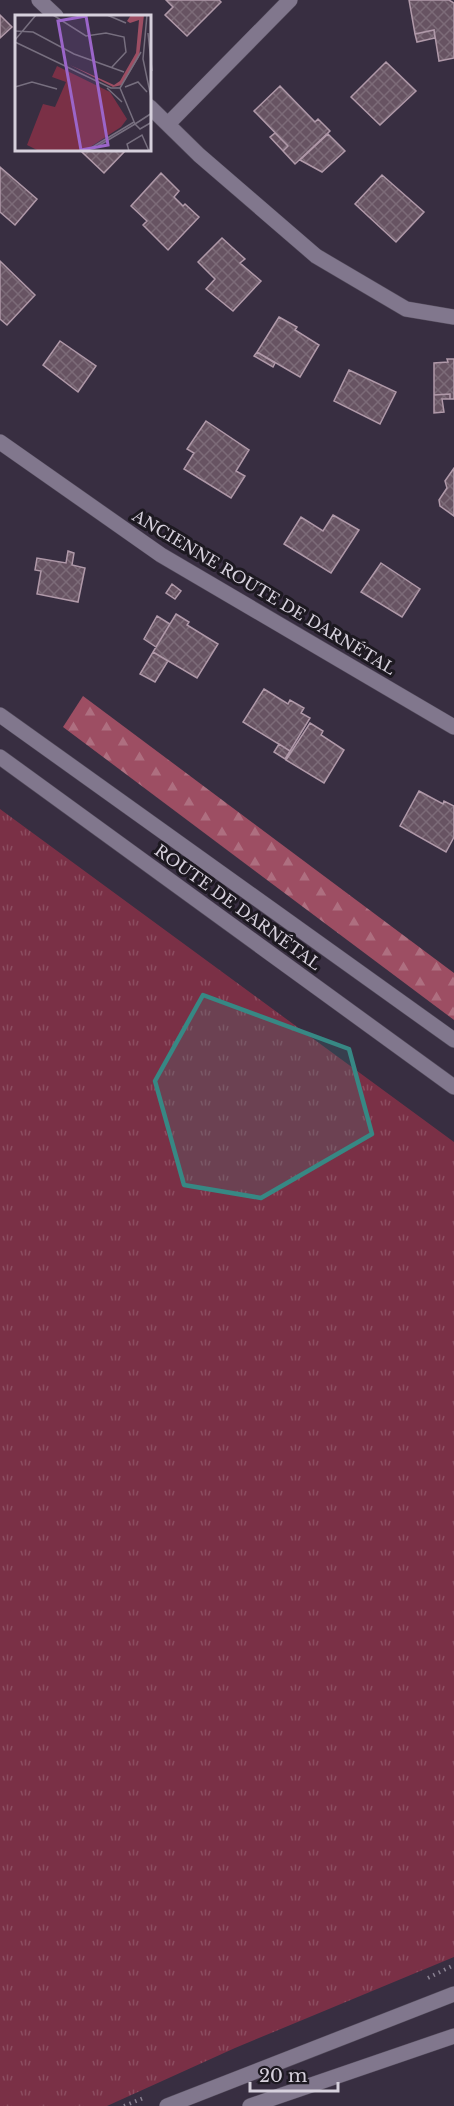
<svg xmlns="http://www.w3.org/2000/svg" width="454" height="2106" font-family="'Libre Baskerville',serif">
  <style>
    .grass { fill: url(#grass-tufts) }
    .forest { fill: url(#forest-firs) }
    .building { fill: url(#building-cross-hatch); stroke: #b099a9; stroke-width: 1.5 }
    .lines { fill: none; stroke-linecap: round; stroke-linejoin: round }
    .street-casing { stroke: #524a5a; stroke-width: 16 }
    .secondary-casing { stroke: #524a5a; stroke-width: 16 }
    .path { stroke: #898191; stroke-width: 4; stroke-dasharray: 1.5 4.5; stroke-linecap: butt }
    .street { stroke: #81778d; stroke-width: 15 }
    .secondary { stroke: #81778d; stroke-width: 15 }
    .marked { fill: #378884; fill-opacity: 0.2; stroke: #378884; stroke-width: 4.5; stroke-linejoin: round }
    .labels { text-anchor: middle; stroke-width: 6; stroke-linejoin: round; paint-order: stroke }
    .street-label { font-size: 16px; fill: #d6d0dc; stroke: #1d1921 }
    .inset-road { fill: none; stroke: #776f7f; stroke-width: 1.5 }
    .view { fill: #9b65c9; fill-opacity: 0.15; stroke: #9b65c9; stroke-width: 3 }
    .inset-edge { fill: none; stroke: #d6d0dc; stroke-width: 3 }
  </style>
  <defs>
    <pattern id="grass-tufts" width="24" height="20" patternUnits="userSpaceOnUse" patternTransform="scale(1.5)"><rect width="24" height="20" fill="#7a3046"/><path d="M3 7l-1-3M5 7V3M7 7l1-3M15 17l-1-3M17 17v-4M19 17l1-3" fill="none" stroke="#8c4d60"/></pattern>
    <pattern id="forest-firs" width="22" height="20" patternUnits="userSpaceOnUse" patternTransform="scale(1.5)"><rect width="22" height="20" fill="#9d4e63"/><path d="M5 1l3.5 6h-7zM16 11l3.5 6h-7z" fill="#ae6f80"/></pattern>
    <pattern id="building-cross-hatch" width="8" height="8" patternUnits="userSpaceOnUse" patternTransform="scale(1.5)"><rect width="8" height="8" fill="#675362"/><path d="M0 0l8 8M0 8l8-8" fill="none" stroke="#7c6b78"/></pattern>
  </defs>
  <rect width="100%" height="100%" fill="#382e41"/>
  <!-- grass -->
  <path class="grass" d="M 0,809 L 454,1142 L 454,1957 L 235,2048 L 107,2106 L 0,2106 Z"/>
  <!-- forest -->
  <path class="forest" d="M 83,696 L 454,973 L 454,1020 L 63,727 Z"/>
  <!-- building -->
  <path class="building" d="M 166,0 L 219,0 L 221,2 L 187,36 L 165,15 L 173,7 Z
    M 409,0 L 449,0 L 454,3 L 454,58 L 439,61 L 434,30 L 415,34 Z
    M 0,15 L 12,27 L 0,38 Z
    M 434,30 L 435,38 L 417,42 L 415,34 Z
    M 386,62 L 416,91 L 380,125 L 351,97 Z
    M 280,86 L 315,122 L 318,119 L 330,131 L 295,164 L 283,151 L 288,146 L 254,111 Z
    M 275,133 L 288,146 L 283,151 L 270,137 Z
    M 328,134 L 345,151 L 322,172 L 300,160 Z
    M 83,150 L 126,150 L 104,173 L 82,152 Z
    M 0,167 L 37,199 L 15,225 L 0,212 Z
    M 161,173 L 179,191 L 174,197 L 183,206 L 185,204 L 199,217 L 168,250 L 143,225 L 147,221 L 131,206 Z
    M 382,175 L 424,212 L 396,242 L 355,204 Z
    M 222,238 L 245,259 L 240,263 L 261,281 L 233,311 L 206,289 L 215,279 L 198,262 Z
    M 0,261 L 35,295 L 7,325 L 0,319 Z
    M 279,317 L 297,327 L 295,330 L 319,345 L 300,377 L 257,352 Z
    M 60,341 L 96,366 L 78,392 L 43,365 Z
    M 257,352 L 275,363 L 273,367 L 254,356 Z
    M 447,359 L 454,359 L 454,399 L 450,399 L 450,394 L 434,395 L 434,363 L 448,362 Z
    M 349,370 L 396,392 L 380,424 L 334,401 Z
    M 450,394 L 450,399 L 442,399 L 444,412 L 434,413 L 434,395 Z
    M 206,421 L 249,450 L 236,471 L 245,476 L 231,498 L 184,469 L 194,453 L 187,449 Z
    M 454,468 L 454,516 L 440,506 L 439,500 L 447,488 L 445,481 Z
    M 333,515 L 359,530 L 331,573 L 284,544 L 301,517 L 323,531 Z
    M 68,551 L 74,553 L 72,565 L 85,568 L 78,602 L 37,594 L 41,571 L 35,570 L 37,558 L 66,563 Z
    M 381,563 L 420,589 L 402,617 L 361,592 Z
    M 172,584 L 181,591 L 175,599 L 166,593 Z
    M 176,614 L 189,622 L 187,625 L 218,644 L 197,678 L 153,652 Z
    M 157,616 L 170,624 L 156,647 L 144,639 Z
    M 153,652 L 168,661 L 155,682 L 140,674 Z
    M 264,689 L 288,704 L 290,700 L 304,708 L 301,713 L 310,718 L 290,751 L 243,722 Z
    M 310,723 L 323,731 L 321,735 L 344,750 L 324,783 L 286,760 Z
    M 279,744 L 290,751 L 285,759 L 274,752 Z
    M 419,791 L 443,804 L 444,801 L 454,806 L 454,837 L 446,852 L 400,826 Z"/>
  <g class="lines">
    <defs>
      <path id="street" d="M 39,0 L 56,16
        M 150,107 L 199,155 L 316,256 L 406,309 L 454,317
        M 168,124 L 290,0
        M 0,442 L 161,555 L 454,727"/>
      <path id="secondary" d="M 0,715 L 454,1040
        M 0,757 L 454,1087
        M 167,2106 L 454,1994
        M 250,2106 L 454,2036"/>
    </defs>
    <!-- street casing -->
    <use href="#street" class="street-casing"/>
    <!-- secondary casing -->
    <use href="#secondary" class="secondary-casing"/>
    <!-- path -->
    <path class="path" d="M 428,1978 L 454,1965
      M 124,2106 L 146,2097"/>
    <!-- street -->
    <use href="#street" class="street"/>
    <!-- secondary -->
    <use href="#secondary" class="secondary"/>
  </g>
  <!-- marked area -->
  <path class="marked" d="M 203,995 L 349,1049 L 372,1134 L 261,1198 L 184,1185 L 155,1081 Z"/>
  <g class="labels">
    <!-- street labels -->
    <g class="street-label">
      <text transform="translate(264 592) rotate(31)" y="6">ANCIENNE ROUTE DE DARNÉTAL</text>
      <text transform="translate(238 907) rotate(36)" y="6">ROUTE DE DARNÉTAL</text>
    </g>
  </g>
  <!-- overview -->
  <g transform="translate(15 15)">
    <rect width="136" height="136" fill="#382e41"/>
    <path d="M 42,51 L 95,77 L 112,104 L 106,112 L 69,136 L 24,136 L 12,130 L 28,89 L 40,92 L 51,67 L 37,62 Z" fill="#7a3046"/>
    <path d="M 116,0 L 129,0 L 124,42 L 107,70 L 98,72 L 55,50 L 99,70 L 105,66 L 121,38 L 124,5 L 115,8 L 112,6 Z" fill="#9d4e63"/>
    <path class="inset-road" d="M 38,0 L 71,21 L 91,18 L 109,22 L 111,37 L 97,52M 92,0 L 111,8M 132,0 L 128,44 L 137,87M 0,16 L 18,17 L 59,39 L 109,57M 133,18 L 137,56M 0,25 L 21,0M 0,27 L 96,73 L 105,73 L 120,109M 0,72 L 17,67 L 42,74M 110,72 L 123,67 L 132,77M 92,73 L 107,87M 105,73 L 126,37M 120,109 L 125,114 L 137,107M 120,109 L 137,98M 83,131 L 120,109M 71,136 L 119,107M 114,136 L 112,129 L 127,120 L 134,136"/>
    <path class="view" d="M 71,1 L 93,130 L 66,135 L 43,6 Z"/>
    <rect width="136" height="136" class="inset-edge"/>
  </g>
  <!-- scale -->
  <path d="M250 2082v9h88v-9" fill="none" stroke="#d6d0dc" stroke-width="3"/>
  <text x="259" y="2082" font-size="18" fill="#d6d0dc" stroke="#1d1921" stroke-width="4.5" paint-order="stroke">20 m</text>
</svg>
